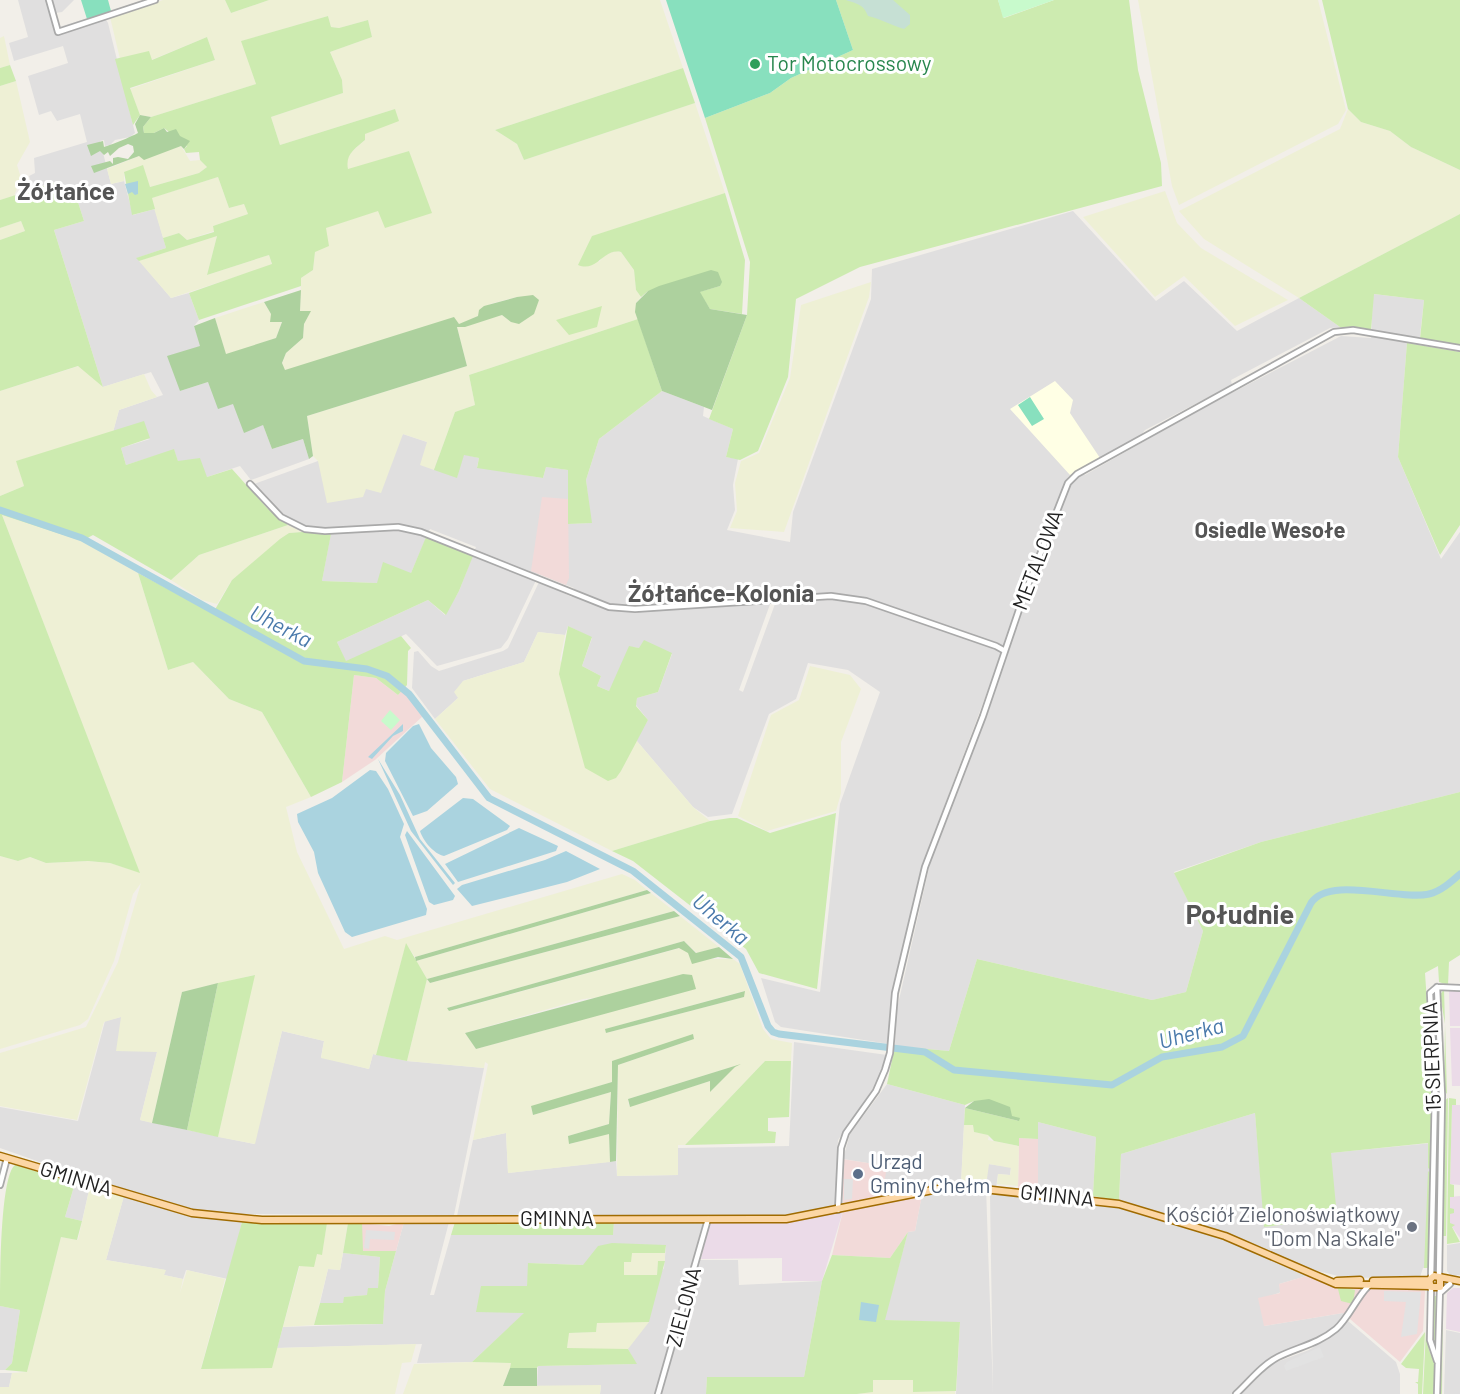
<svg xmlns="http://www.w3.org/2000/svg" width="1460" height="1394" font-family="Barlow,sans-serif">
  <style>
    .residential { fill: #e0dfdf; fill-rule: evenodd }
    .commercial { fill: #f2dad9 }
    .industrial { fill: #ebdbe8 }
    .education { fill: #ffffe5 }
    .farmland { fill: #eef0d5; fill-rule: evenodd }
    .grass { fill: #cdebb0 }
    .forest { fill: #add19e }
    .wetland { fill: #c6e0d4 }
    .park { fill: #c8facc }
    .pitch { fill: #88e0be }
    .parking { fill: #e2e2e2 }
    .water { fill: #aad3df }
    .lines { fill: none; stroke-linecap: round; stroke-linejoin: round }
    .river { stroke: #aad3df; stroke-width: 7 }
    .minor-casing { stroke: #a9a9a9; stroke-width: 8 }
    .major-casing { stroke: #a06b00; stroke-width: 9 }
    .minor { stroke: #fff; stroke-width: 4.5 }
    .major { stroke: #fcd6a4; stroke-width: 6 }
    .leisure-dot { fill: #2e9e5b; stroke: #fff; stroke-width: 2 }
    .service-dot { fill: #5c6f8a; stroke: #fff; stroke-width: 2 }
    .worship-dot { fill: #6b7280; stroke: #fff; stroke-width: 2 }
    .labels { text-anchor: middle; stroke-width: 6; stroke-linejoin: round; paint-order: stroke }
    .leisure-label { font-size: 21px; fill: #27864d; stroke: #fff; text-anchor: start }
    .street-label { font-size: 21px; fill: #222; stroke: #fff }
    .service-label { font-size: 21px; fill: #4e5e75; stroke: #fff; text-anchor: start }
    .worship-label { font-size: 21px; fill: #5b616d; stroke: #fff; text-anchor: end }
    .neighbourhood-label { font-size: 22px; font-weight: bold; fill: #555; stroke: #fff }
    .water-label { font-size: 22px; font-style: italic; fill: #4a7aab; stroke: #fff }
    .quarter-label { font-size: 24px; font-weight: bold; fill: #555; stroke: #fff }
    .district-label { font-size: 27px; font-weight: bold; fill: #555; stroke: #fff }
  </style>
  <rect width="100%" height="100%" fill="#f2efe9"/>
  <!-- residential -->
  <path class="residential" d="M 18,0 L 74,0 L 62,12 L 55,13 L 59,27 L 85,19 L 87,23 L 105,18 L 108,23 L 135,133 L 130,137 L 115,140 L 110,145 L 105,146 L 104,140 L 100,141 L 111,184 L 124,181 L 133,215 L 155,209 L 166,248 L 137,258 L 171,298 L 189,293 L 199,320 L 194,326 L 201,346 L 180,391 L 208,382 L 263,425 L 272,449 L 303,439 L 309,459 L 251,480 L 240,466 L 207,477 L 178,461 L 174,450 L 126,465 L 121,448 L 150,439 L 113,432 L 119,410 L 163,395 L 151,372 L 103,387 L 54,230 L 84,221 L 76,196 L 66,200 L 60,181 L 33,188 L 29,176 L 35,173 L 34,158 L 87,142 L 80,114 L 57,121 L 51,111 L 39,115 L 28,76 L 68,63 L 63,46 L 14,61 L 9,43 L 28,37 Z
    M 1073,211 L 1156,301 L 1184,281 L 1237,331 L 1299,298 L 1340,327 L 1330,328 L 1231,380 L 1232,385 L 1145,430 L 1141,435 L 1068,477 L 1023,588 L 992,679 L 925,858 L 894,990 L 889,1044 L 781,1027 L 775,1022 L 761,978 L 820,992 L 840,804 L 880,692 L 848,670 L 808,663 L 796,699 L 769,714 L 732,814 L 708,817 L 693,807 L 636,740 L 648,720 L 636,705 L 637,698 L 658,692 L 672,654 L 633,647 L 609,691 L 597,686 L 601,676 L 582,666 L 592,638 L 568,626 L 565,635 L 538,632 L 524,662 L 463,681 L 458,698 L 435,719 L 412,688 L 414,652 L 418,651 L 431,666 L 439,671 L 503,651 L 508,648 L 539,582 L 572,597 L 574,588 L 539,574 L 508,639 L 501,648 L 437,666 L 406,634 L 346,662 L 337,642 L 428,600 L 445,615 L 459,591 L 476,547 L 430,529 L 411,573 L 377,583 L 322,581 L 332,527 L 309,528 L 298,525 L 276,508 L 254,484 L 318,461 L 366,489 L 403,434 L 427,442 L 457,477 L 463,454 L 479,458 L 477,467 L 543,478 L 546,467 L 569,470 L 567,524 L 591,523 L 586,480 L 599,439 L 662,391 L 704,407 L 703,416 L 733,429 L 726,457 L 738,459 L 733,485 L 735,510 L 727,530 L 790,542 L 793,512 L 871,299 L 872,269 ZM 773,596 L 775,604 L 743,692 L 739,690 Z
    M 1373,294 L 1424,300 L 1419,345 L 1407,343 L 1398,457 L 1441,559 L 1460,532 L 1460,792 L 1261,842 L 1174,872 L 1203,931 L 1186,992 L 1152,1000 L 977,959 L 949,1051 L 895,1046 L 896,1013 L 932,855 L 1035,571 L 1072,482 L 1083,473 L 1085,475 L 1197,411 L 1341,336 L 1371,338 Z
    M 121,1017 L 157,1052 L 140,1120 L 254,1144 L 282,1031 L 324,1041 L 321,1057 L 369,1069 L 373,1054 L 407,1061 L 484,1068 L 454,1215 L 244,1214 L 228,1279 L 186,1270 L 183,1279 L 164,1275 L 165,1270 L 106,1260 L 125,1192 L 0,1148 L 0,1107 L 78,1121 L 105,1021 Z
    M 794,1042 L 887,1055 L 878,1081 L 838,1140 L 835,1206 L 808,1213 L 780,1215 L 705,1215 L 693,1260 L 738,1260 L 739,1285 L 822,1281 L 804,1377 L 707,1377 L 706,1394 L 600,1394 L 601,1386 L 537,1386 L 538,1366 L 636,1364 L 628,1349 L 624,1323 L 664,1268 L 666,1246 L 584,1265 L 529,1263 L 525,1313 L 472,1362 L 417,1363 L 422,1344 L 277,1348 L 283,1327 L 383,1324 L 385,1291 L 404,1222 L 449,1222 L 430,1295 L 434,1295 L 451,1235 L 613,1235 L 614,1215 L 457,1216 L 473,1140 L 506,1133 L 508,1173 L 616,1161 L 617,1176 L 678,1175 L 678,1148 L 789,1146 Z
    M 887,1084 L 965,1105 L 961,1184 L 988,1164 L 1011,1167 L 1010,1175 L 998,1174 L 996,1188 L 986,1187 L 993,1392 L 990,1194 L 1119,1205 L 1121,1154 L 1255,1113 L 1265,1227 L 1336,1217 L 1330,1153 L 1432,1143 L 1428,1268 L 1423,1268 L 1420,1277 L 1346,1278 L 1310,1269 L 1310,1275 L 1279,1284 L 1281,1292 L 1273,1295 L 1264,1326 L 1343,1313 L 1346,1315 L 1334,1328 L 1308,1345 L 1269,1358 L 1231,1394 L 956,1394 L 960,1323 L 884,1320 L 908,1232 L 915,1231 L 923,1189 L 882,1197 L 886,1166 L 843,1159 L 850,1134 Z
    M 1038,1122 L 1096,1137 L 1093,1196 L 1038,1190 Z
    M 75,1183 L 90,1186 L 82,1221 L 65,1217 Z
    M 1460,1243 L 1460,1275 L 1451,1276 L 1447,1271 L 1447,1245 Z
    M 343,1253 L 380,1257 L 378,1288 L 368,1295 L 345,1297 L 343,1303 L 320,1303 L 328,1269 L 340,1270 Z
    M 0,1306 L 20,1310 L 12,1363 L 5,1370 L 0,1370 Z
    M 1348,1321 L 1396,1362 L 1400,1374 L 1400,1394 L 1240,1394 L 1274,1363 L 1309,1350 L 1334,1334 Z
    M 1446,1330 L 1460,1333 L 1460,1394 L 1444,1394 Z
    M 0,1373 L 12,1373 L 9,1387 L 0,1387 Z"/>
  <!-- commercial -->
  <path class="commercial" d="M 542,497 L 568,499 L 569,578 L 566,585 L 531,571 Z
    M 354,675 L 376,678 L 398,695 L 402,690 L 423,716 L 375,760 L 342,782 Z
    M 1019,1138 L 1038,1139 L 1038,1190 L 1018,1190 Z
    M 842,1159 L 887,1166 L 882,1197 L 843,1203 Z
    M 922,1195 L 915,1231 L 908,1232 L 890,1258 L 832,1255 L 843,1211 Z
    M 404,1222 L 396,1251 L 362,1251 L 362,1223 L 389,1226 Z
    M 1310,1275 L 1326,1284 L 1344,1289 L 1416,1287 L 1425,1291 L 1423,1331 L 1400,1362 L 1343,1313 L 1264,1326 L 1258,1298 L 1280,1293 L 1279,1284 Z"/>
  <!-- industrial -->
  <path class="industrial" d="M 1449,991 L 1460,991 L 1460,1026 L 1450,1026 Z
    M 1450,1028 L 1460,1028 L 1460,1086 L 1452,1086 Z
    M 1452,1105 L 1460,1105 L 1460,1185 L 1450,1184 Z
    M 1460,1196 L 1460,1238 L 1450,1224 L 1450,1197 Z
    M 843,1211 L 822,1281 L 782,1281 L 782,1258 L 701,1259 L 710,1221 L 796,1221 Z
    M 1453,1288 L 1460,1288 L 1460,1332 L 1446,1329 L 1447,1293 Z"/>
  <!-- education -->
  <path class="education" d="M 1055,381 L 1073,400 L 1070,413 L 1100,458 L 1070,475 L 1010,409 Z"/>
  <!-- farmland -->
  <path class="farmland" d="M 163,0 L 225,0 L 231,13 L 269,0 L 660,0 L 683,68 L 495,130 L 517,144 L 524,160 L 695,103 L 725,193 L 593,236 L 590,247 L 599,262 L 605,255 L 615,251 L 621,252 L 634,270 L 636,290 L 641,297 L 636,303 L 638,319 L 469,375 L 475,405 L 455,412 L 434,470 L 420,465 L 427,442 L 403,434 L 381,493 L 366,489 L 363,497 L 327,503 L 318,461 L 313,456 L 307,416 L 467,366 L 457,327 L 502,315 L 511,322 L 517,297 L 490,304 L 478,316 L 464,323 L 459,324 L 453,318 L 285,371 L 282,364 L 286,353 L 303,338 L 304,324 L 310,312 L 300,312 L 301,278 L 313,270 L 315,252 L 325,228 L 379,210 L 411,158 L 409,151 L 348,170 L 346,161 L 350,153 L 365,140 L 365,134 L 395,109 L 280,145 L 271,117 L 343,93 L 342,80 L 330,52 L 372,37 L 368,20 L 339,28 L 331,27 L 328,16 L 242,41 L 256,84 L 151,117 L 140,115 L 130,89 L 215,60 L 207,37 L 151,60 L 149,52 L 120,59 L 110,17 Z
    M 1138,0 L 1318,0 L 1346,110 L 1338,124 L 1179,205 L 1172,186 Z
    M 4,36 L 10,65 L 0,68 L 0,38 Z
    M 16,81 L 30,142 L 17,165 L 21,178 L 14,196 L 0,200 L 0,86 Z
    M 1348,109 L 1361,122 L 1390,131 L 1411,147 L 1460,170 L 1460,214 L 1299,298 L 1204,239 L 1179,211 L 1340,129 Z
    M 181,146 L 190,161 L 200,160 L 207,167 L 199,173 L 150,187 L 124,172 L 124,181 L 111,184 L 107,169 L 139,156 L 146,157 Z
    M 218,177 L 229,208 L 244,204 L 248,214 L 213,226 L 214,231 L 187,240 L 179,233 L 163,238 L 151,198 Z
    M 1165,191 L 1177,223 L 1201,248 L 1288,300 L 1235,326 L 1184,276 L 1155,297 L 1083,217 Z
    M 21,221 L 25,231 L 0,240 L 0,228 Z
    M 211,236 L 217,236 L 207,275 L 269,255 L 272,265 L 171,298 L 139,261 Z
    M 871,282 L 869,297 L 784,532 L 730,528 L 737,511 L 735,483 L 741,461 L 759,453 L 790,378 L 801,305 Z
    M 264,302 L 271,314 L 282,321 L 276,338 L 226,355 L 215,318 Z
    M 79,366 L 103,387 L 144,374 L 151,390 L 157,397 L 119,410 L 113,432 L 17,461 L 24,486 L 0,496 L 0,391 Z
    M 2,515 L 82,541 L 138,573 L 168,670 L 193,662 L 229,699 L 262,712 L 311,797 L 286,807 L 297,852 L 344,949 L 385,936 L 397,940 L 622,874 L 635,880 L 647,890 L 415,957 L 406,944 L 376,1055 L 373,1054 L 369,1069 L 321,1058 L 324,1041 L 282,1031 L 255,1144 L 218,1137 L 254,975 L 182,992 L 152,1123 L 140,1120 L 157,1052 L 116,1051 L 121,1017 L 104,1022 L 77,1120 L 0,1106 L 0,1053 L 86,1027 L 118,962 L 141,883 L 133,894 L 114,961 L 88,1019 L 80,1025 L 0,1049 L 0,856 L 18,861 L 29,857 L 46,863 L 88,861 L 110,863 L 139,872 Z
    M 288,525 L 302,532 L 289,533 L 232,580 L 217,604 L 202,600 L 171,580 L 199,555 Z
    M 538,632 L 565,635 L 560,660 L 621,771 L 636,740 L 693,807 L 710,821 L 612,851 L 490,789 L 435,719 L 458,698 L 454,692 L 463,681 L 524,662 Z
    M 810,666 L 850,675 L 861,689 L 841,742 L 841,793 L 836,811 L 767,831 L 738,816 L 771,715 L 799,700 Z
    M 651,893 L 674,911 L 427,979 L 430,983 L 680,916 L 719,947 L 697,953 L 684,941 L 447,1008 L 450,1011 L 680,948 L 705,959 L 733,959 L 740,964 L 763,1029 L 771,1039 L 792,1043 L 791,1061 L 765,1061 L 685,1145 L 678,1145 L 678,1175 L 617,1176 L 618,1065 L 694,1039 L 613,1064 L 612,1082 L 531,1107 L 533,1115 L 611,1092 L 609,1124 L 568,1136 L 570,1144 L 609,1133 L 610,1162 L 508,1173 L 506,1133 L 473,1140 L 488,1064 L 485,1062 L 484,1068 L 407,1061 L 427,979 L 416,961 ZM 696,988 L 476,1049 L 465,1033 L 583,999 ZM 744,991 L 744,997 L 606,1033 L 606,1029 ZM 735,1066 L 711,1091 L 710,1081 L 629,1106 L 628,1099 Z
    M 964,1125 L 973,1125 L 974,1132 L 989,1135 L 988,1140 L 1019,1146 L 1018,1186 L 997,1184 L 998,1174 L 1010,1175 L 1011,1168 L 989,1164 L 986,1186 L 961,1184 Z
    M 90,1186 L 124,1196 L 106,1260 L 166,1270 L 164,1275 L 183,1279 L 180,1293 L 187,1270 L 225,1279 L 201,1368 L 271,1368 L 277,1348 L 416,1344 L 411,1362 L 402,1363 L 395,1394 L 0,1394 L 0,1387 L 9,1387 L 12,1373 L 27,1372 L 61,1237 L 78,1240 Z
    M 327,1223 L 348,1223 L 340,1270 L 328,1269 L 314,1325 L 283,1327 L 300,1265 L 317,1254 L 322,1254 Z
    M 632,1253 L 665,1253 L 665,1261 L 658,1262 L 657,1275 L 624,1275 L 624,1262 Z
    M 597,1322 L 649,1322 L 628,1349 L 567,1349 L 568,1333 L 596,1332 Z
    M 472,1362 L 512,1363 L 503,1386 L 601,1385 L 600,1394 L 403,1394 L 414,1364 Z
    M 873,1380 L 914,1380 L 913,1392 L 955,1391 L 955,1394 L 857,1394 L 872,1392 Z"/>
  <!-- grass -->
  <path class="grass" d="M 225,0 L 269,0 L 231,13 Z
    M 836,0 L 998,0 L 1004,18 L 1054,0 L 1129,0 L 1138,70 L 1161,163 L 1162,186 L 860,267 L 796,299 L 788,377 L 758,451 L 740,460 L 726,457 L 733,429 L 709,419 L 747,315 L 750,262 L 705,118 L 770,93 L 791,78 L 853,50 Z
    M 1322,0 L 1460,0 L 1460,170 L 1411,147 L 1390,131 L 1361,122 L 1348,109 Z
    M 328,16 L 331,27 L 339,28 L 368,20 L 372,37 L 330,52 L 342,80 L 343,93 L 271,117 L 280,145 L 395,109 L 399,121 L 365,134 L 365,140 C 355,149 345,154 348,169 L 409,151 L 432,213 L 385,228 L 378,211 L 326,228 L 329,246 L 315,252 L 313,270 L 301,278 L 301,286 L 199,320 L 189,293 L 272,264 L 269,255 L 207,275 L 217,236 L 139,261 L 136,258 L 166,248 L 163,238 L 179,233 L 187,240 L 214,232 L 213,226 L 248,214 L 244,204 L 229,208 L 218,177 L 152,198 L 155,209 L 132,215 L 124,172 L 143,165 L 150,187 L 199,173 L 207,167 L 200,160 L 199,152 L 186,153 L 184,149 L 187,146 L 164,128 L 154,133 L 144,133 L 143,127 L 151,117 L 256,84 L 241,41 Z
    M 207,37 L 215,60 L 130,88 L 140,115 L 133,125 L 115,59 L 149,51 L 152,60 Z
    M 10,65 L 16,81 L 0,86 L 0,68 Z
    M 683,68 L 695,103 L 524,160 L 517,144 L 495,130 Z
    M 60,181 L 66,200 L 76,196 L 84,221 L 54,230 L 103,387 L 78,366 L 0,391 L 0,240 L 25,231 L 21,221 L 0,228 L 0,200 Z
    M 725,193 L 745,260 L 742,314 L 710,309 L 699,292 L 720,286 L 648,291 L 641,297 L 636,290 L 634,270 L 621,252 C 603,248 597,273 578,265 L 592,236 Z
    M 1460,214 L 1460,346 L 1420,339 L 1424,300 L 1374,294 L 1371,330 L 1340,327 L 1299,298 Z
    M 602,306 L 597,327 L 569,335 L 556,320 Z
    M 638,319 L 662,391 L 599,439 L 586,480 L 592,523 L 568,524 L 568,470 L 546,467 L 543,478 L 477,468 L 479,458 L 464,455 L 457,478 L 434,470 L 455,412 L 475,405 L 469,375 Z
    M 1407,343 L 1460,352 L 1460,525 L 1440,555 L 1398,457 Z
    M 144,421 L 150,438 L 121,448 L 126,465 L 174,449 L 178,461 L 200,458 L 207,477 L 232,469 L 267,508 L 288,525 L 199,555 L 171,580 L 93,535 L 82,541 L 2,515 L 140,873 L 110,863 L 88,861 L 46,863 L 30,857 L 18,861 L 0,856 L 0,496 L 24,486 L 16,461 Z
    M 302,532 L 331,534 L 322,581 L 377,583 L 383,562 L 411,573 L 426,537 L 473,556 L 459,591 L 446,615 L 428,600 L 337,642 L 346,661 L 401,636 L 411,648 L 408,651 L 407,685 L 398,695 L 376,678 L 354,675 L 342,782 L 311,797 L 262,712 L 229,699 L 193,662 L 168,670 L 138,573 L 213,613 L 232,580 L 280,539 L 289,533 Z
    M 568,626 L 592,637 L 582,666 L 601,676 L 597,686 L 609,691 L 629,646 L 639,648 L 644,640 L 672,653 L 658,692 L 637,698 L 636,706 L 648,720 L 621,771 L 616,778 L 608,781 L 585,768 L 559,674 Z
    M 1460,792 L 1460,955 L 1449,962 L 1448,985 L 1439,982 L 1438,966 L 1425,973 L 1433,1091 L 1431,1170 L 1428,1168 L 1428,1143 L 1331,1153 L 1337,1217 L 1264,1227 L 1255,1113 L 1121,1154 L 1119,1201 L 1093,1196 L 1096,1137 L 1038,1122 L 1038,1139 L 1019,1138 L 1019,1146 L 994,1141 L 988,1135 L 974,1132 L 973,1125 L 964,1125 L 965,1108 L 1019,1121 L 974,1101 L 965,1105 L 887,1084 L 895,1046 L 949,1051 L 977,959 L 1152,1000 L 1186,992 L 1203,931 L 1174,873 L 1261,842 Z
    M 836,813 L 817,989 L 759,973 L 746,949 L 633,861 L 612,851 L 710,821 L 730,818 L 737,818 L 770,833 Z
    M 406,943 L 427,979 L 407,1061 L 376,1055 Z
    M 255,975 L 218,1137 L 187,1130 L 218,983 Z
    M 1444,989 L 1447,1094 L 1444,1090 L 1445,1024 L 1440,995 Z
    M 1434,992 L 1440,1079 L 1438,1269 L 1433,1268 L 1437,1082 L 1431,997 Z
    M 765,1061 L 791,1061 L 789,1117 L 768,1118 L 768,1131 L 776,1132 L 775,1143 L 685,1145 Z
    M 1448,1098 L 1446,1236 L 1443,1236 L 1443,1102 Z
    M 1449,1098 L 1456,1099 L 1456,1105 L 1452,1105 L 1450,1184 L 1454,1185 L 1454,1197 L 1450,1197 L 1450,1208 L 1454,1209 L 1454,1213 L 1450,1214 L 1450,1223 L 1455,1225 L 1452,1227 L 1460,1242 L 1447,1244 Z
    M 15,1165 L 75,1183 L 65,1217 L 82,1221 L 77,1240 L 61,1237 L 27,1372 L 5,1370 L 12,1363 L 20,1310 L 0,1306 C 0,1281 0,1176 15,1165 Z
    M 1428,1171 L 1431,1174 L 1428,1268 L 1424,1268 Z
    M 614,1221 L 613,1235 L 451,1235 L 455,1222 Z
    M 242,1222 L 327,1223 L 322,1255 L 317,1254 L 314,1267 L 299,1266 L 272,1368 L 201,1369 Z
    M 362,1222 L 363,1251 L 396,1251 L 385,1291 L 383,1324 L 314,1325 L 320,1303 L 343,1303 L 344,1297 L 367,1295 L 368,1288 L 378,1288 L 380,1257 L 343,1253 L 348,1223 Z
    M 908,1232 L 885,1320 L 960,1322 L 956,1391 L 913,1392 L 913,1380 L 873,1380 L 873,1392 L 857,1394 L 706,1394 L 707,1377 L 804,1377 L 822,1281 L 832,1255 L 890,1258 Z
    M 612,1243 L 666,1245 L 665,1253 L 632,1253 L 631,1262 L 624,1262 L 624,1275 L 657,1275 L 658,1261 L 665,1261 L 649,1322 L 597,1323 L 596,1332 L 569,1333 L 567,1348 L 628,1349 L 637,1364 L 538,1366 L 537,1368 L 510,1368 L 511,1363 L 472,1362 L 524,1313 L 476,1312 L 481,1286 L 527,1286 L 528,1263 L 583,1265 L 598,1246 Z
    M 1326,1284 L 1355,1290 L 1353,1304 L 1341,1301 L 1338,1289 Z
    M 1433,1296 L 1437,1296 L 1436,1354 L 1432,1343 Z
    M 1443,1296 L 1442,1394 L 1439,1394 Z
    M 1426,1330 L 1429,1350 L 1435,1365 L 1435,1394 L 1423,1394 Z
    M 1425,1332 L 1422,1394 L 1418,1394 L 1418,1384 L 1415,1382 L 1418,1382 L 1419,1369 L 1406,1368 L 1401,1364 Z"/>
  <!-- forest -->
  <path class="forest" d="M 140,115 L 151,117 L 143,127 L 144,133 L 154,133 L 164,128 L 167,132 L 176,129 L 180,136 L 190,141 L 184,149 L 181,146 L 144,160 L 139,156 L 94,173 L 91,166 L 110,161 L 113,164 L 113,158 L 118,157 L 128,159 L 134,152 L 133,146 L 128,144 L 119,148 L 110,156 L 108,152 L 104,155 L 100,151 L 91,156 L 87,145 L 103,141 L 104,147 C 111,145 131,137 138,133 L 135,124 Z
    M 711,270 L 718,272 L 722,282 L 720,286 L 700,292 L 710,309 L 747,315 L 712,410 L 662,391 L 635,312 L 636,303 L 648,291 L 659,286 Z
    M 301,290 L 300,311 L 311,311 L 304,324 L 303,338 L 286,353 L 282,363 L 285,370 L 454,317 L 459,324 L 478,316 L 479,310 L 484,306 L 517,297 L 533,295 L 539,300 L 534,314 L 519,324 L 511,322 L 502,315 L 465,327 L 457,327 L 467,366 L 307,416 L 313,456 L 309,459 L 303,439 L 272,449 L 263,425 L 244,433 L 233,404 L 218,409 L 208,382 L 180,391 L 167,356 L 200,346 L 194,326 L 215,318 L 226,354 L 276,338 L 282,322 L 270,322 L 271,314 L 264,302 Z
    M 647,890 L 651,893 L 416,961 L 415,957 Z
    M 674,911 L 680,916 L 430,983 L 427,979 Z
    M 684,941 L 696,953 L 719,947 L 733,959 L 718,957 L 692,964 L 688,953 L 679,948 L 449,1011 L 447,1008 Z
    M 683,974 L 692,975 L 696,989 L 476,1049 L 465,1033 Z
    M 218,983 L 187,1130 L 152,1123 L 182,992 Z
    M 745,991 L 744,997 L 606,1033 L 605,1029 Z
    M 693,1034 L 694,1039 L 618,1065 L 616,1161 L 610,1162 L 609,1134 L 569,1144 L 568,1136 L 609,1124 L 611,1092 L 533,1115 L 531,1106 L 612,1082 L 612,1061 Z
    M 741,1064 L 735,1067 L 710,1092 L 710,1081 L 630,1107 L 628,1099 Z
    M 989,1099 L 1010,1107 L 1012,1116 L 1020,1118 L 1019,1121 L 965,1108 L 974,1101 Z
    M 510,1368 L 537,1368 L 537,1386 L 503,1386 Z"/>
  <!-- wetland -->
  <path class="wetland" d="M 846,0 L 893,0 L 910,15 L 910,24 L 904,29 C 891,25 881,19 868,16 C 863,3 856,4 846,0 Z"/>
  <!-- park -->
  <path class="park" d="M 998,0 L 1054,0 L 1003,18 Z
    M 390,710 L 400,720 L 391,730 L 381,721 Z"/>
  <!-- pitch -->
  <path class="pitch" d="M 81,0 L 108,0 L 111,11 L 87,19 Z
    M 666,0 L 836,0 L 853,50 L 791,78 L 770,93 L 705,118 Z
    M 1030,397 L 1044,419 L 1032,426 L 1018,405 Z"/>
  <!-- parking -->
  <path class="parking" d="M 844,1179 L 853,1179 L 852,1199 L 844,1200 Z
    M 366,1230 L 395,1232 L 394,1240 L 370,1239 L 369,1249 L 364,1248 Z
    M 1384,1291 L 1421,1292 L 1417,1334 L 1401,1337 L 1406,1302 L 1384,1301 Z
    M 1320,1347 L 1324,1357 L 1286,1371 L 1284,1366 L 1287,1362 Z"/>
  <!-- water -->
  <path class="water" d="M 138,181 L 138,194 L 135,195 L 132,192 L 128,194 L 125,184 Z
    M 403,724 L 403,731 L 393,736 L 372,759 L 368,757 Z
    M 419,724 L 431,748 L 456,777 L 458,784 L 427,811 L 413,816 L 385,761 L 386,753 L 413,726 Z
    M 378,759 L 400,795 L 420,839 L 455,883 L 453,885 L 411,831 Z
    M 370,770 L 376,771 L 388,789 L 404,824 L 400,837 L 427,909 L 426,915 L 352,937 L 345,932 L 318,873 L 314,852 L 298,822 L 297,814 L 332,798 Z
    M 463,798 L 473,799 L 510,826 L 507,830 L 444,856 C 434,854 423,841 420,831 Z
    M 519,828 L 558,846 L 556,851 L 458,882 L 445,864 Z
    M 407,831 L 455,896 L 453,900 L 434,905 L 429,902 L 405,835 Z
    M 566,851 L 600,869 L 567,882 L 472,906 L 457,889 L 462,885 L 545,860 Z
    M 861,1302 L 879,1305 L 876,1322 L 859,1320 Z"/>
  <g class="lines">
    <!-- river -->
    <path class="river" d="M 0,510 L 82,538 L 304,661 L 367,669 L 387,676 L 409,694 L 489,798 L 633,871 L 741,957 L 768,1026 L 773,1032 L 779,1034 L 925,1052 L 954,1070 L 1112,1085 L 1162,1057 L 1222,1047 L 1243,1036 L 1311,903 C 1329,875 1400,901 1429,894 C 1441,891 1451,882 1460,874"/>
    <defs>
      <path id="minor" d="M 49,0 L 58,32 L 155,0
        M 250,484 L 281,517 L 305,529 L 325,531 L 398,527 L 421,532 L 609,607 L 635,609 L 831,596 L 866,601 L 996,646 L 1005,651
        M 1437,987 L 1442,1095 L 1439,1277
        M 1437,987 L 1460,988
        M 0,1185 L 7,1158
        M 838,1210 L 841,1148 L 846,1133 L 876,1091 L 885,1070 L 890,1053 L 895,993 L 925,867 L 983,716 L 1023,598 L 1068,483 L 1077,474 L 1334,332 L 1353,330 L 1460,348
        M 1431,1278 L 1435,1091 L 1430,993 L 1437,987
        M 1431,1287 L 1430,1340 L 1437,1361
        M 1441,1292 L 1450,1284
        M 658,1394 L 708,1219
        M 1236,1394 C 1249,1382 1262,1365 1278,1357 C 1298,1347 1318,1344 1336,1329 C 1349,1318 1360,1291 1370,1285
        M 1437,1394 L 1440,1287"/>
      <path id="major" d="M 0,1156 L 192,1213 L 262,1220 L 786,1219 L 948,1187 L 965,1187 L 1119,1204 L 1225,1236 L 1336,1284 L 1430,1286
        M 1440,1278 L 1440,1287 L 1431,1287 L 1429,1280 L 1434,1276 L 1460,1281
        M 1337,1281 L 1360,1280
        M 1373,1281 L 1430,1280"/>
    </defs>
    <!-- minor casing -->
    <use href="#minor" class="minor-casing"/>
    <!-- major casing -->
    <use href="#major" class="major-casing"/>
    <!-- minor -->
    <use href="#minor" class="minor"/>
    <!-- major -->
    <use href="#major" class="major"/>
  </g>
  <!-- markers -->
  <circle class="leisure-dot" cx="755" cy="64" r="6"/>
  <circle class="service-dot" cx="858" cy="1174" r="6"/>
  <circle class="worship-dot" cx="1412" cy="1227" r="6"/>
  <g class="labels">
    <!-- leisure labels -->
    <g class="leisure-label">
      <text x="767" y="71">Tor Motocrossowy</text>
    </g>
    <!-- street labels -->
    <g class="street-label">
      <text transform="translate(1038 560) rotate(-69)" y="7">METALOWA</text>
      <text transform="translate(1432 1057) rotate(-92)" y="7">15 SIERPNIA</text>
      <text transform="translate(76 1179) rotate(17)" y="7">GMINNA</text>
      <text transform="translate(1057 1196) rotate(6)" y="7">GMINNA</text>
      <text x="557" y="1226">GMINNA</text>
      <text transform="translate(684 1307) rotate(-75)" y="7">ZIELONA</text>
    </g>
    <!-- service labels -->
    <g class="service-label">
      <text x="870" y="1169">Urząd<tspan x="870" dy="24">Gminy Chełm</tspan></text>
    </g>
    <!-- worship labels -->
    <g class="worship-label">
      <text x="1400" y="1222">Kościół Zielonoświątkowy<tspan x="1400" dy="24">"Dom Na Skale"</tspan></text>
    </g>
    <!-- neighbourhood labels -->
    <g class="neighbourhood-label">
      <text x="1270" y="538">Osiedle Wesołe</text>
    </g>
    <!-- water labels -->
    <g class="water-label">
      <text transform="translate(281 626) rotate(27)" y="8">Uherka</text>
      <text transform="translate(721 919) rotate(40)" y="8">Uherka</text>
      <text transform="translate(1191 1033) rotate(-15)" y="8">Uherka</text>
    </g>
    <!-- quarter labels -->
    <g class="quarter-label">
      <text x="66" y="200">Żółtańce</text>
      <text x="721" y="602">Żółtańce-Kolonia</text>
    </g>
    <!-- district labels -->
    <g class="district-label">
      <text x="1240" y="924">Południe</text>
    </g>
  </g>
</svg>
